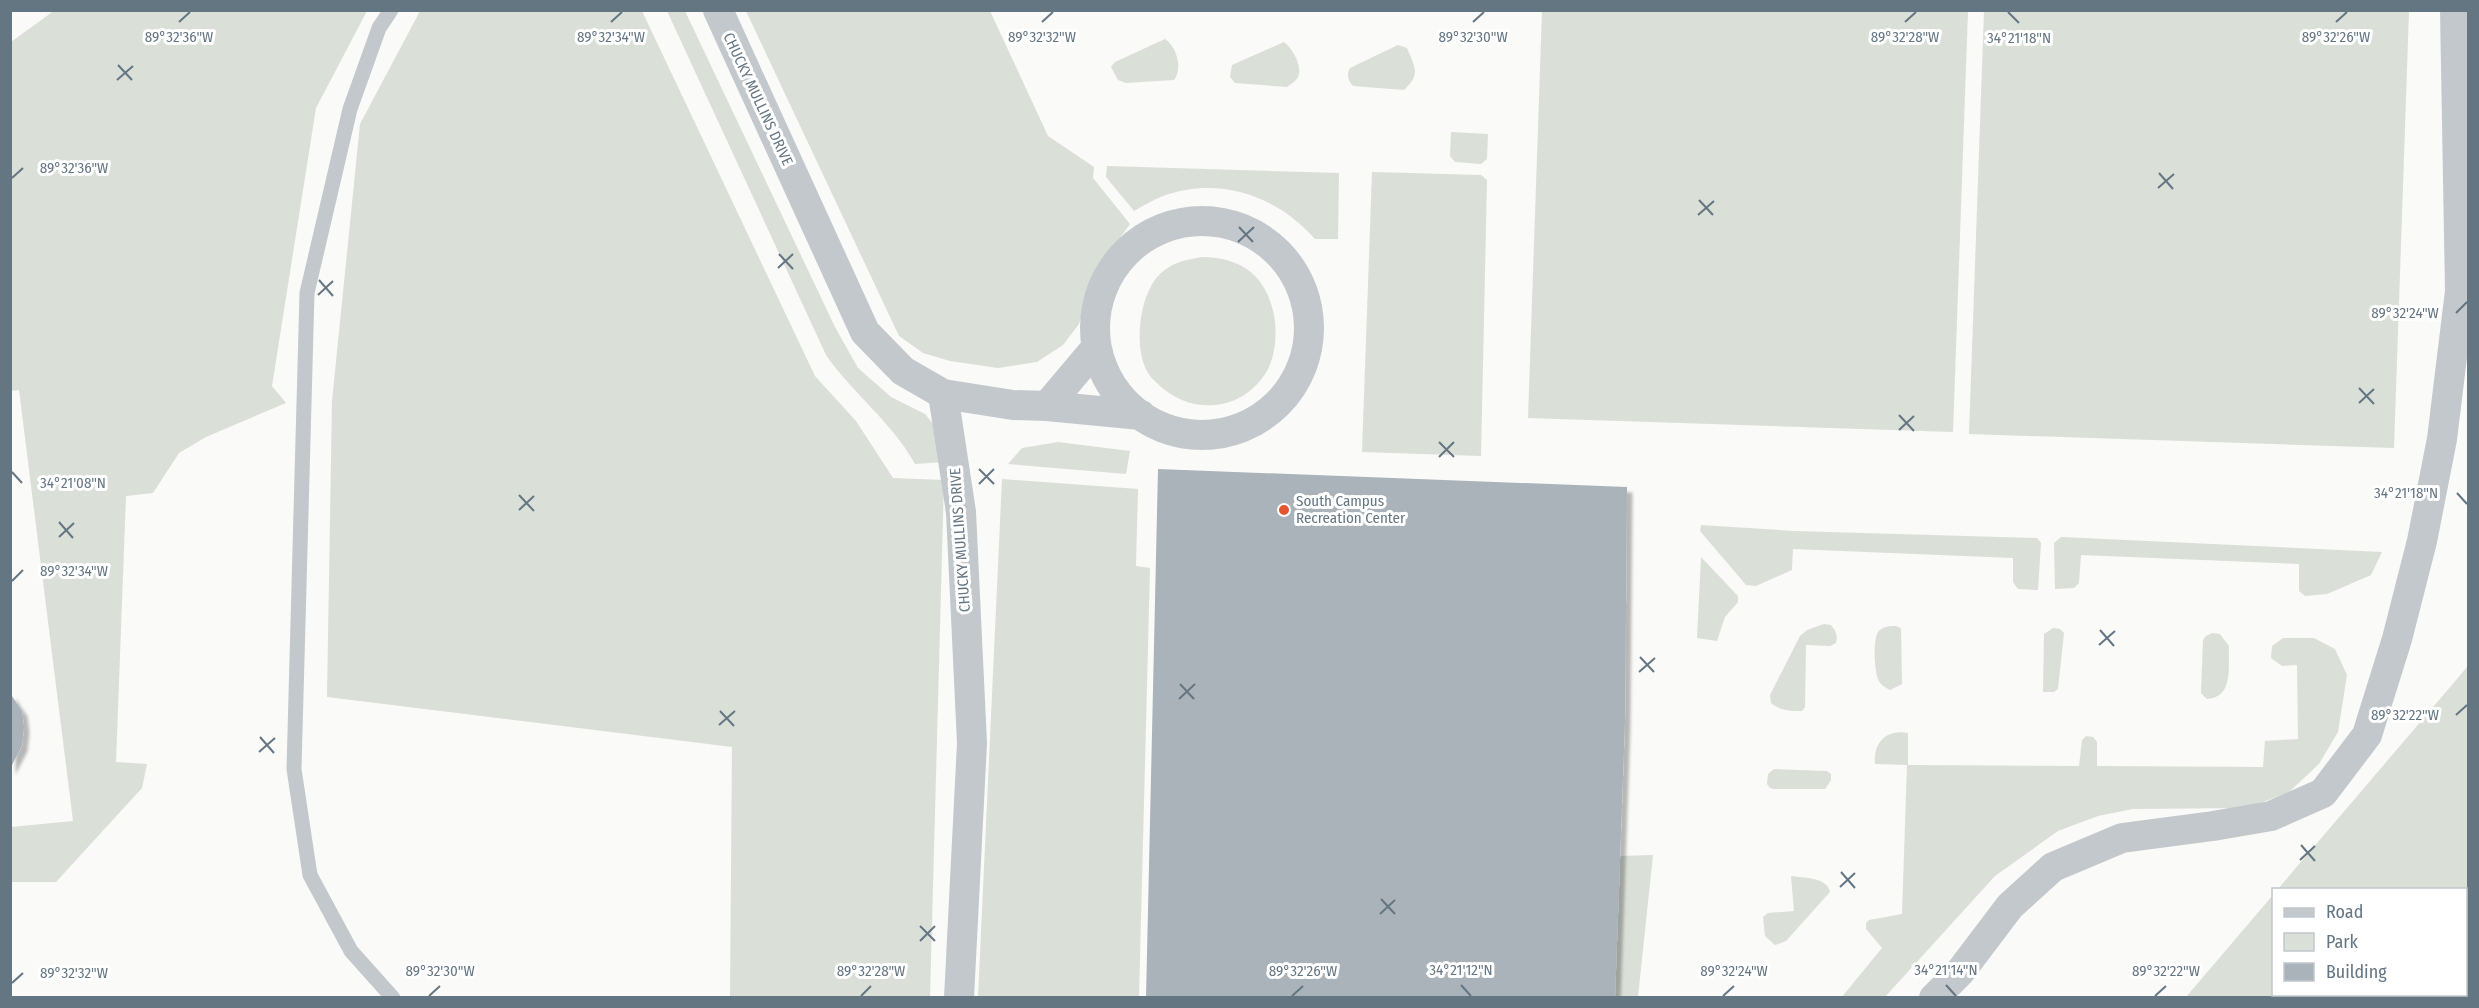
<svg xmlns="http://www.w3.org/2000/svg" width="2479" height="1008" font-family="'Fira Sans Condensed',sans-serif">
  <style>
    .green { fill: #dadfd7 }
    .building { fill: #aab3b9; filter: url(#shadow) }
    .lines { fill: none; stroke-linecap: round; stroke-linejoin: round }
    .service { stroke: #c3c8cc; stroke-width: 15 }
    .minor { stroke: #c3c8cc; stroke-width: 30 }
    .ticks { fill: none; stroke: #657683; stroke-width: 2 }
    .poi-dot { fill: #e4572e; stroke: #fff; stroke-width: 2 }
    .labels { text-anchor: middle; stroke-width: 6; stroke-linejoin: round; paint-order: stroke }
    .street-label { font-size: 15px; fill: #657683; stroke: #fff }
    .poi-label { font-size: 15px; fill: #657683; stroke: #fff; text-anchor: start }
    .ticks-label { font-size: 15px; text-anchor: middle; fill: #657683; stroke: #fff; stroke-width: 6; stroke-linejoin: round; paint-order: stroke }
  </style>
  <defs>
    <filter id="shadow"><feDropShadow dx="5.5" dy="5.5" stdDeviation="1.5" flood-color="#0004"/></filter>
  </defs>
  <rect width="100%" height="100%" fill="#fafaf8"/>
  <!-- green -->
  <path class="green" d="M 55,10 L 367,11 L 316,108 L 272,386 L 286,403 L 206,437 L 179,453 L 153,493 L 126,496 L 116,762 L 147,764 L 142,788 L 56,882 L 11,882 L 11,827 L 73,821 L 19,390 L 10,391 L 11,42 Z
    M 420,11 L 642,11 L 815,376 L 856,421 L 893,478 L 944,480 L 930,997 L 730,997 L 732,747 L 327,697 L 332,401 L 360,124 Z
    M 667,11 L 685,11 L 835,327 L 858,368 L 891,397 L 925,414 L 942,435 L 944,462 L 915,464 C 892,422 853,394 826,355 Z
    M 746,11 L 990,11 L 1048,136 L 1094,167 L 1093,178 L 1130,224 L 1093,276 L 1079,324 L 1063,345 L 1037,362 L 998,368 L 950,361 L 923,353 L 899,336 Z
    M 1542,11 L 1968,11 L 1953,432 L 1528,418 Z
    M 1984,11 L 2409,11 L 2394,448 L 1969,434 Z
    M 1165,39 C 1177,47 1183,69 1174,80 L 1126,83 L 1118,80 L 1111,67 L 1115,62 Z
    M 1284,42 C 1292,48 1303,66 1298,77 C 1296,81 1291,84 1287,87 L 1235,83 L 1230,77 L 1232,65 Z
    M 1398,45 L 1407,48 C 1415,67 1421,75 1404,90 L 1353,86 C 1348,80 1346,75 1350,68 Z
    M 1451,132 L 1488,134 L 1487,159 L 1481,164 L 1455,162 L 1450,156 Z
    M 1107,166 L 1339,173 L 1338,239 L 1315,239 C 1276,195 1219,176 1163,196 C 1153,200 1143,206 1134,211 L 1106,177 Z
    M 1372,172 L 1481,175 L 1487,180 L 1481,456 L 1362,452 Z
    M 1201,257 C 1241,257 1266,275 1274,315 C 1277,332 1276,353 1268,369 C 1245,412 1190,417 1157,383 C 1154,380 1150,377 1148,373 C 1133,349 1139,294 1160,274 C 1171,263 1185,260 1201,257 Z
    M 1058,442 L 1130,451 L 1126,474 L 1008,464 L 1022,448 Z
    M 1002,479 L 1138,489 L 1136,566 L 1150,568 L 1139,997 L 978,997 Z
    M 1701,525 L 1794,531 L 2037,538 L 2041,543 L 2038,590 L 2018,589 L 2013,582 L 2013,558 L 1793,549 L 1792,570 L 1756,586 L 1746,585 L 1700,531 Z
    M 2061,537 L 2382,552 L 2371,575 L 2327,594 L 2305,596 L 2299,591 L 2299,564 L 2081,555 L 2079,583 L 2074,588 L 2055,589 L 2054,543 Z
    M 1701,557 L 1738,596 L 1738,602 L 1725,617 L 1717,641 L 1697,638 Z
    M 1824,624 L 1831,625 C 1836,631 1838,635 1836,643 L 1830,646 L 1806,645 L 1805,707 L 1802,711 C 1790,711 1781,711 1771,703 L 1770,695 L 1800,636 L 1807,630 Z
    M 1896,626 L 1901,628 L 1902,684 L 1890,690 C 1885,687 1881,685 1879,681 C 1874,673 1873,640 1878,632 C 1883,626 1890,626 1896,626 Z
    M 2053,628 L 2060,629 L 2064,633 L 2058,689 L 2054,692 L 2043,692 L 2044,634 Z
    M 2212,633 L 2220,634 L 2229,646 C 2228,666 2234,697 2207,699 L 2201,693 L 2203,640 L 2206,636 Z
    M 2283,638 L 2314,638 L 2335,649 L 2347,675 L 2338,732 L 2319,764 L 2289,792 L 2247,808 L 2133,809 L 2098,816 L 2058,831 L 1995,876 L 1885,997 L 1841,998 L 1882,948 L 1866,929 L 1866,923 L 1869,920 L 1902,914 L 1907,765 L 1875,764 C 1873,743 1886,729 1908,733 L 1908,765 L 2079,766 L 2082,740 L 2086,736 L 2093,737 L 2097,742 L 2097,766 L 2263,767 L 2265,741 L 2298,739 L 2297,665 L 2282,666 L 2271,658 L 2272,646 Z
    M 2468,666 L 2468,983 L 2466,983 L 2466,890 L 2278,889 Z
    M 1774,769 L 1827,771 L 1831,774 L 1831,780 L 1825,789 L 1774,789 L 1770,788 L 1767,784 L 1768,774 Z
    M 1653,855 L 1638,997 L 1615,998 L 1619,856 Z
    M 1791,876 C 1804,878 1827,877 1830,892 L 1786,941 L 1775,945 L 1765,936 L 1763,917 L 1768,913 L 1794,911 Z
    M 2273,895 L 2274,994 L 2296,995 L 2251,998 L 2186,997 Z"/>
  <!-- building -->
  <path class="building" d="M 1158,469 L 1627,487 L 1625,721 L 1615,998 L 1146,998 Z
    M 10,693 L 22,711 L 24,727 L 22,746 L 10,769 Z"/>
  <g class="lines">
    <!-- service -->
    <path class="service" d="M 391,10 L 379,28 L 350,109 L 307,293 L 294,769 L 310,875 L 351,951 L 393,998"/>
    <!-- minor -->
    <path class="minor" d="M 718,10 L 865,332 L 903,371 L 943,394 L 1013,405 L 1047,406 L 1096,348
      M1095 328a107 107 0 1 1 214 0a107 107 0 1 1-214 0Z
      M 943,394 L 961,512 L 972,743 L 959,998
      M 1047,406 L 1141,415
      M 1934,998 L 1960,972 L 2010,906 L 2053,867 L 2122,838 L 2213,826 L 2271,816 L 2323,793 L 2367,735 L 2397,639 L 2422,541 L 2442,439 L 2460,291 L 2455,10"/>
  </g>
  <!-- ticks -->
  <path class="ticks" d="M 2008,12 L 2019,23M 179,22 L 190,12M 611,22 L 622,12M 1042,22 L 1053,12M 1473,22 L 1484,12M 1905,22 L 1916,12M 2336,22 L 2347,12M 118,65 L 132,80M 117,80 L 133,66M 2159,173 L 2173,189M 12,178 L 23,168M 2158,188 L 2174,174M 1699,200 L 1713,215M 1698,215 L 1714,201M 1239,227 L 1253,242M 1238,242 L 1254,227M 779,254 L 793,269M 778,268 L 793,254M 319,280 L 333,296M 318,295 L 333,281M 2456,313 L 2467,302M 2359,388 L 2374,404M 2359,403 L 2374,389M 1899,415 L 1914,431M 1899,430 L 1914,416M 1439,442 L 1454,457M 1439,457 L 1454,442M 979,469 L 994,484M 12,472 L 22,483M 979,484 L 994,469M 2457,493 L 2467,504M 519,495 L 534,511M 519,510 L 534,496M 59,522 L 73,538M 59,537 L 74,523M 12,581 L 23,570M 2100,630 L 2114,646M 2099,645 L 2115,631M 1640,657 L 1654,672M 1639,672 L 1655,658M 1180,684 L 1194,699M 1179,699 L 1195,684M 720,711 L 734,726M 2456,715 L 2467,705M 719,725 L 735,711M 260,737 L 274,753M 259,752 L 275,738M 2301,845 L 2315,861M 2300,860 L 2315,846M 1841,872 L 1855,888M 1840,887 L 1855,873M 1381,899 L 1395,914M 1380,914 L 1395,900M 920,926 L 935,941M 920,941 L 935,926M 12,983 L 23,973M 1461,985 L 1471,996M 1946,985 L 1956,996M 429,996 L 440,986M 861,996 L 871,986M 1292,996 L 1303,986M 1723,996 L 1734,986M 2155,996 L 2166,986"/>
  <!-- markers -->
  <circle class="poi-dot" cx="1284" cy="510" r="6"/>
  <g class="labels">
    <!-- street labels -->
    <g class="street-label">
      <text transform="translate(758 99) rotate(65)" y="5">CHUCKY MULLINS DRIVE</text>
      <text transform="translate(960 540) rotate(-94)" y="5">CHUCKY MULLINS DRIVE</text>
    </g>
    <!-- poi labels -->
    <g class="poi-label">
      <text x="1296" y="506">South Campus<tspan x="1296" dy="17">Recreation Center</tspan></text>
    </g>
  </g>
  <g class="ticks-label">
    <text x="179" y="42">89°32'36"W</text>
    <text x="611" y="42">89°32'34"W</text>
    <text x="1042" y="42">89°32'32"W</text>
    <text x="1473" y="42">89°32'30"W</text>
    <text x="1905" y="42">89°32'28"W</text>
    <text x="2336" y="42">89°32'26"W</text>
    <text x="2019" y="43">34°21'18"N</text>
    <text x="74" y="173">89°32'36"W</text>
    <text x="2405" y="318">89°32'24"W</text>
    <text x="73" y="488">34°21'08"N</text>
    <text x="2406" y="498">34°21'18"N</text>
    <text x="74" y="576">89°32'34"W</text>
    <text x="2405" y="720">89°32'22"W</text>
    <text x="1461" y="975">34°21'12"N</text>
    <text x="1946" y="975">34°21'14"N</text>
    <text x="440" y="976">89°32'30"W</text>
    <text x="871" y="976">89°32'28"W</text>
    <text x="1303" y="976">89°32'26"W</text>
    <text x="1734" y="976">89°32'24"W</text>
    <text x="2166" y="976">89°32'22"W</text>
    <text x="74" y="978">89°32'32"W</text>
  </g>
  <!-- border -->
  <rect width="2479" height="1008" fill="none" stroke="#657683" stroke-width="24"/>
  <!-- legend -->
  <rect x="2272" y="888" width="195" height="108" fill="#ffffff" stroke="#c1c8cd" stroke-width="1.5"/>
  <rect x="2284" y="908" width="30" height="9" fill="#c3c8cc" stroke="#c1c8cd" stroke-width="1.5"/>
  <text x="2326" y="918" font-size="18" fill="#657683">Road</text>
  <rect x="2284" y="933" width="30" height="18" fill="#dadfd7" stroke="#c1c8cd" stroke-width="1.5"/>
  <text x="2326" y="948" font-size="18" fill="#657683">Park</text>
  <rect x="2284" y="963" width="30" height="18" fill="#aab3b9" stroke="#c1c8cd" stroke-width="1.5"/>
  <text x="2326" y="978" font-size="18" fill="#657683">Building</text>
</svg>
